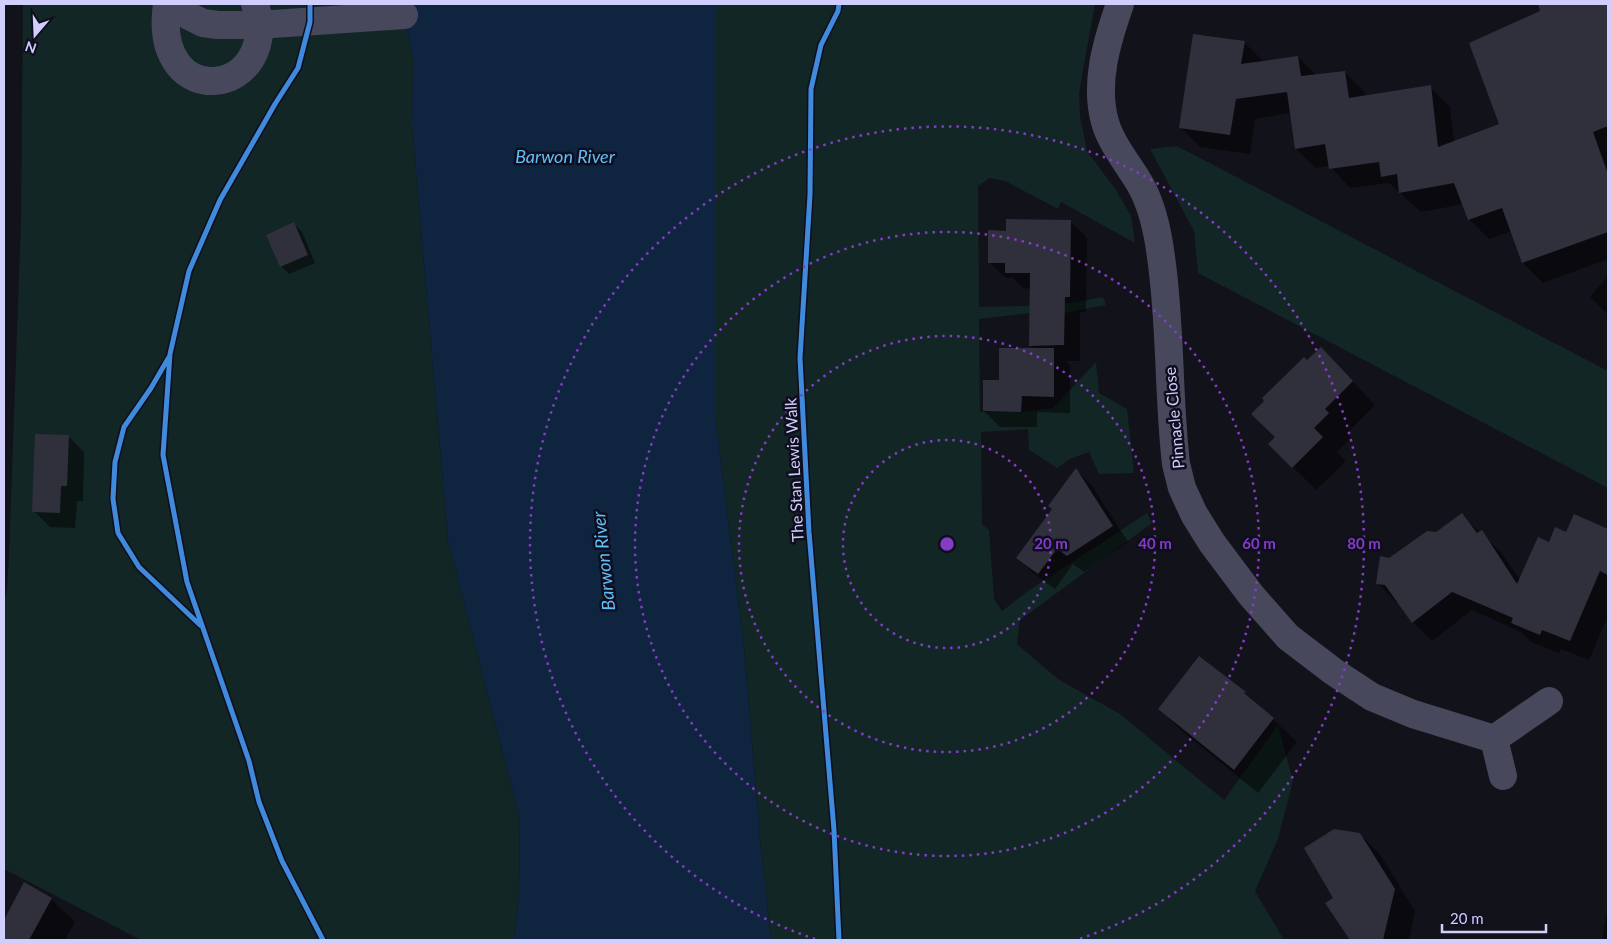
<svg xmlns="http://www.w3.org/2000/svg" width="1612" height="944" font-family="Lato,sans-serif">
  <style>
    .green { fill: #112625 }
    .water { fill: #0f243e }
    .shadow { fill: #0007 }
    .building { fill: #30303d }
    .lines { fill: none; stroke-linecap: round; stroke-linejoin: round }
    .minor { stroke: #47485c; stroke-width: 28 }
    .cycleway-casing { stroke: #0f0e1f; stroke-width: 8 }
    .cycleway { stroke: #408adc; stroke-width: 5 }
    .ring { fill: none; stroke: #843cc5; stroke-width: 2.5; stroke-dasharray: 2.5 5 }
    .labels { text-anchor: middle; stroke-width: 5; stroke-linejoin: round; paint-order: stroke }
    .street-label { font-size: 16px; fill: #d0cefc; stroke: #0f0e1f }
    .water-label { font-size: 18px; font-style: italic; fill: #62bef7; stroke: #0f0e1f }
    .centre { fill: #843cc5; stroke: #0f0e1f; stroke-width: 2.5 }
    .ring-label { font-size: 15px; text-anchor: middle; font-weight: bold; fill: #843cc5; stroke: #0f0e1f; stroke-width: 5; stroke-linejoin: round; paint-order: stroke }
  </style>
  <rect width="100%" height="100%" fill="#12121b"/>
  <!-- green -->
  <path class="green" d="M 23,4 L 403,4 L 404,15 L 413,57 L 412,125 L 448,541 L 520,819 L 519,891 L 514,940 L 141,940 L 4,869 L 4,601 L 7,590 L 9,554 L 21,221 Z
    M 715,4 L 1095,4 L 1079,93 L 1080,116 L 1087,151 L 1116,190 L 1131,216 L 1135,243 L 1061,202 L 1058,209 L 1005,181 L 990,178 L 978,186 L 979,307 L 1059,305 L 1103,297 L 1106,305 L 1064,313 L 1030,313 L 979,319 L 980,412 L 1021,412 L 1053,408 L 1096,362 L 1099,393 L 1127,409 L 1134,473 L 1099,474 L 1089,452 L 1070,459 L 1057,468 L 1029,450 L 1028,429 L 981,432 L 982,524 L 989,530 L 994,599 L 1002,611 L 1025,593 L 1147,513 L 1152,523 L 1020,620 L 1017,644 L 1058,679 L 1120,714 L 1224,800 L 1278,725 L 1293,781 L 1278,839 L 1255,891 L 1284,940 L 771,940 L 760,839 L 744,645 L 715,414 Z
    M 1177,146 L 1608,371 L 1608,488 L 1198,273 L 1194,231 L 1150,149 Z"/>
  <!-- water -->
  <path class="water" d="M 403,4 L 715,4 L 715,414 L 744,646 L 760,839 L 771,940 L 514,940 L 519,891 L 520,819 L 448,541 L 412,125 L 413,57 L 404,15 Z"/>
  <!-- shadow -->
  <path class="shadow" d="M 1547,4 L 1608,4 L 1608,259 L 1543,283 L 1523,263 L 1512,231 L 1489,239 L 1469,219 L 1464,204 L 1421,212 L 1389,183 L 1350,188 L 1330,166 L 1316,168 L 1296,149 L 1291,113 L 1255,119 L 1250,154 L 1200,147 L 1180,127 L 1244,42 L 1264,62 L 1298,57 L 1316,75 L 1345,73 L 1365,92 L 1365,96 L 1430,87 L 1450,107 L 1454,142 L 1501,125 L 1542,12 L 1540,6 Z
    M 1070,221 L 1087,238 L 1086,312 L 1080,312 L 1080,361 L 1066,361 L 1070,365 L 1070,413 L 1037,412 L 1037,427 L 1000,427 L 984,411 L 1000,381 L 1034,349 L 1031,346 L 1031,289 L 1023,288 L 1013,278 L 1006,278 L 989,262 L 1007,232 Z
    M 294,224 L 302,232 L 315,263 L 289,274 L 281,266 Z
    M 1608,276 L 1608,315 L 1590,297 Z
    M 1308,362 L 1344,372 L 1375,405 L 1347,433 L 1351,438 L 1337,452 L 1346,461 L 1316,490 L 1270,444 L 1277,437 Z
    M 68,436 L 84,452 L 83,501 L 77,501 L 75,528 L 50,527 L 34,511 Z
    M 1076,470 L 1092,486 L 1128,542 L 1084,572 L 1073,564 L 1055,589 L 1034,574 L 1018,558 L 1053,509 Z
    M 1461,515 L 1500,551 L 1520,580 L 1549,543 L 1566,534 L 1574,516 L 1608,530 L 1608,616 L 1589,660 L 1561,649 L 1559,653 L 1531,642 L 1521,632 L 1472,610 L 1432,641 L 1413,622 L 1399,603 L 1396,602 L 1377,583 L 1389,559 L 1436,533 Z
    M 1245,693 L 1297,742 L 1258,793 L 1183,732 L 1160,709 Z
    M 1360,834 L 1381,856 L 1415,911 L 1409,940 L 1351,940 L 1327,903 L 1334,899 Z
    M 25,884 L 51,899 L 75,922 L 65,940 L 4,940 L 4,923 Z
    M 1608,905 L 1608,940 L 1602,940 Z"/>
  <!-- building -->
  <path class="building" d="M 1538,4 L 1608,4 L 1608,126 L 1593,132 L 1608,174 L 1608,232 L 1522,263 L 1502,208 L 1468,220 L 1454,183 L 1399,193 L 1397,174 L 1381,177 L 1379,162 L 1329,169 L 1325,144 L 1295,149 L 1287,92 L 1236,99 L 1230,135 L 1179,128 L 1193,34 L 1245,41 L 1241,64 L 1298,56 L 1301,76 L 1345,71 L 1349,98 L 1431,85 L 1438,147 L 1499,124 L 1469,43 L 1540,11 Z
    M 1006,219 L 1071,220 L 1070,297 L 1065,297 L 1064,345 L 1029,346 L 1030,273 L 1005,273 L 1005,263 L 988,263 L 988,230 L 1006,231 Z
    M 294,222 L 308,255 L 280,267 L 266,235 Z
    M 1321,347 L 1353,381 L 1325,409 L 1329,413 L 1314,428 L 1323,437 L 1292,468 L 1268,444 L 1275,437 L 1251,414 L 1264,401 L 1262,398 L 1304,357 L 1307,360 Z
    M 999,348 L 1054,348 L 1054,397 L 1022,396 L 1021,412 L 983,411 L 983,380 L 999,380 Z
    M 35,434 L 69,435 L 67,486 L 61,486 L 60,513 L 32,512 Z
    M 1076,468 L 1113,526 L 1067,556 L 1057,549 L 1038,574 L 1016,558 L 1052,509 L 1048,506 Z
    M 1462,513 L 1477,533 L 1482,530 L 1517,584 L 1538,537 L 1549,542 L 1555,527 L 1566,532 L 1574,514 L 1608,529 L 1608,575 L 1600,571 L 1570,641 L 1542,630 L 1540,635 L 1511,623 L 1513,618 L 1452,592 L 1412,623 L 1385,585 L 1376,584 L 1380,556 L 1389,558 L 1427,531 L 1436,532 Z
    M 1199,656 L 1246,692 L 1244,693 L 1274,718 L 1234,770 L 1158,709 Z
    M 1334,829 L 1360,833 L 1395,889 L 1383,940 L 1350,940 L 1325,903 L 1333,898 L 1304,848 Z
    M 24,882 L 52,898 L 29,940 L 4,940 L 4,920 Z"/>
  <g class="lines">
    <!-- minor -->
    <path class="minor" d="M 167,4 C 151,116 283,97 255,4
      M 176,4 L 189,16 L 203,23 L 218,25 L 258,25 L 404,15
      M 1120,4 C 1107,41 1094,83 1105,122 C 1111,144 1129,165 1140,184 C 1152,205 1158,233 1161,257 C 1171,325 1168,395 1176,464 L 1182,488 L 1194,514 L 1212,543 L 1251,595 L 1288,637 L 1334,672 L 1372,697 L 1413,714 L 1494,739 L 1549,701
      M 1494,739 L 1503,776"/>
    <defs>
      <path id="cycleway" d="M 310,4 L 310,22 L 298,68 L 275,104 L 220,200 L 189,271 L 170,354 L 163,455 L 187,582 L 249,761 L 259,802 L 282,861 L 323,940
        M 169,357 L 151,388 L 124,427 L 115,462 L 113,499 L 118,533 L 139,567 L 200,625
        M 839,940 L 834,830 L 809,532 L 800,358 L 810,195 L 811,89 L 821,45 L 838,11 L 839,4"/>
    </defs>
    <!-- cycleway casing -->
    <use href="#cycleway" class="cycleway-casing"/>
    <!-- cycleway -->
    <use href="#cycleway" class="cycleway"/>
  </g>
  <!-- distance rings -->
  <g class="ring">
    <circle cx="947" cy="544" r="104"/>
    <circle cx="947" cy="544" r="208"/>
    <circle cx="947" cy="544" r="312"/>
    <path d="M815 939A417 417 0 1 1 1079 939"/>
  </g>
  <g class="labels">
    <!-- street labels -->
    <g class="street-label">
      <text transform="translate(1174 418) rotate(-95)" y="6">Pinnacle Close</text>
      <text transform="translate(794 470) rotate(-93)" y="6">The Stan Lewis Walk</text>
    </g>
    <!-- water labels -->
    <g class="water-label">
      <text x="565" y="163">Barwon River</text>
      <text transform="translate(604 561) rotate(-96)" y="6">Barwon River</text>
    </g>
  </g>
  <circle cx="947" cy="544" r="8" class="centre"/>
  <g class="ring-label">
    <text x="1051" y="549">20 m</text>
    <text x="1155" y="549">40 m</text>
    <text x="1259" y="549">60 m</text>
    <text x="1364" y="549">80 m</text>
  </g>
  <!-- border -->
  <rect width="1612" height="944" fill="none" stroke="#d0cefc" stroke-width="10"/>
  <!-- north arrow -->
  <g transform="translate(35 35) rotate(199)" stroke="#0f0e1f" stroke-width="4" paint-order="stroke">
  <path d="M0-4L9 19L0 12L-9 19Z" fill="#d0cefc"/>
  <text y="-8" font-size="14" font-weight="bold" text-anchor="middle" fill="#d0cefc">N</text>
  </g>
  <!-- scale -->
  <path d="M1442 924v8h104v-8" fill="none" stroke="#d0cefc" stroke-width="2.5"/>
  <text x="1450" y="924" font-size="15" fill="#d0cefc" stroke="#0f0e1f" stroke-width="4" paint-order="stroke">20 m</text>
</svg>
